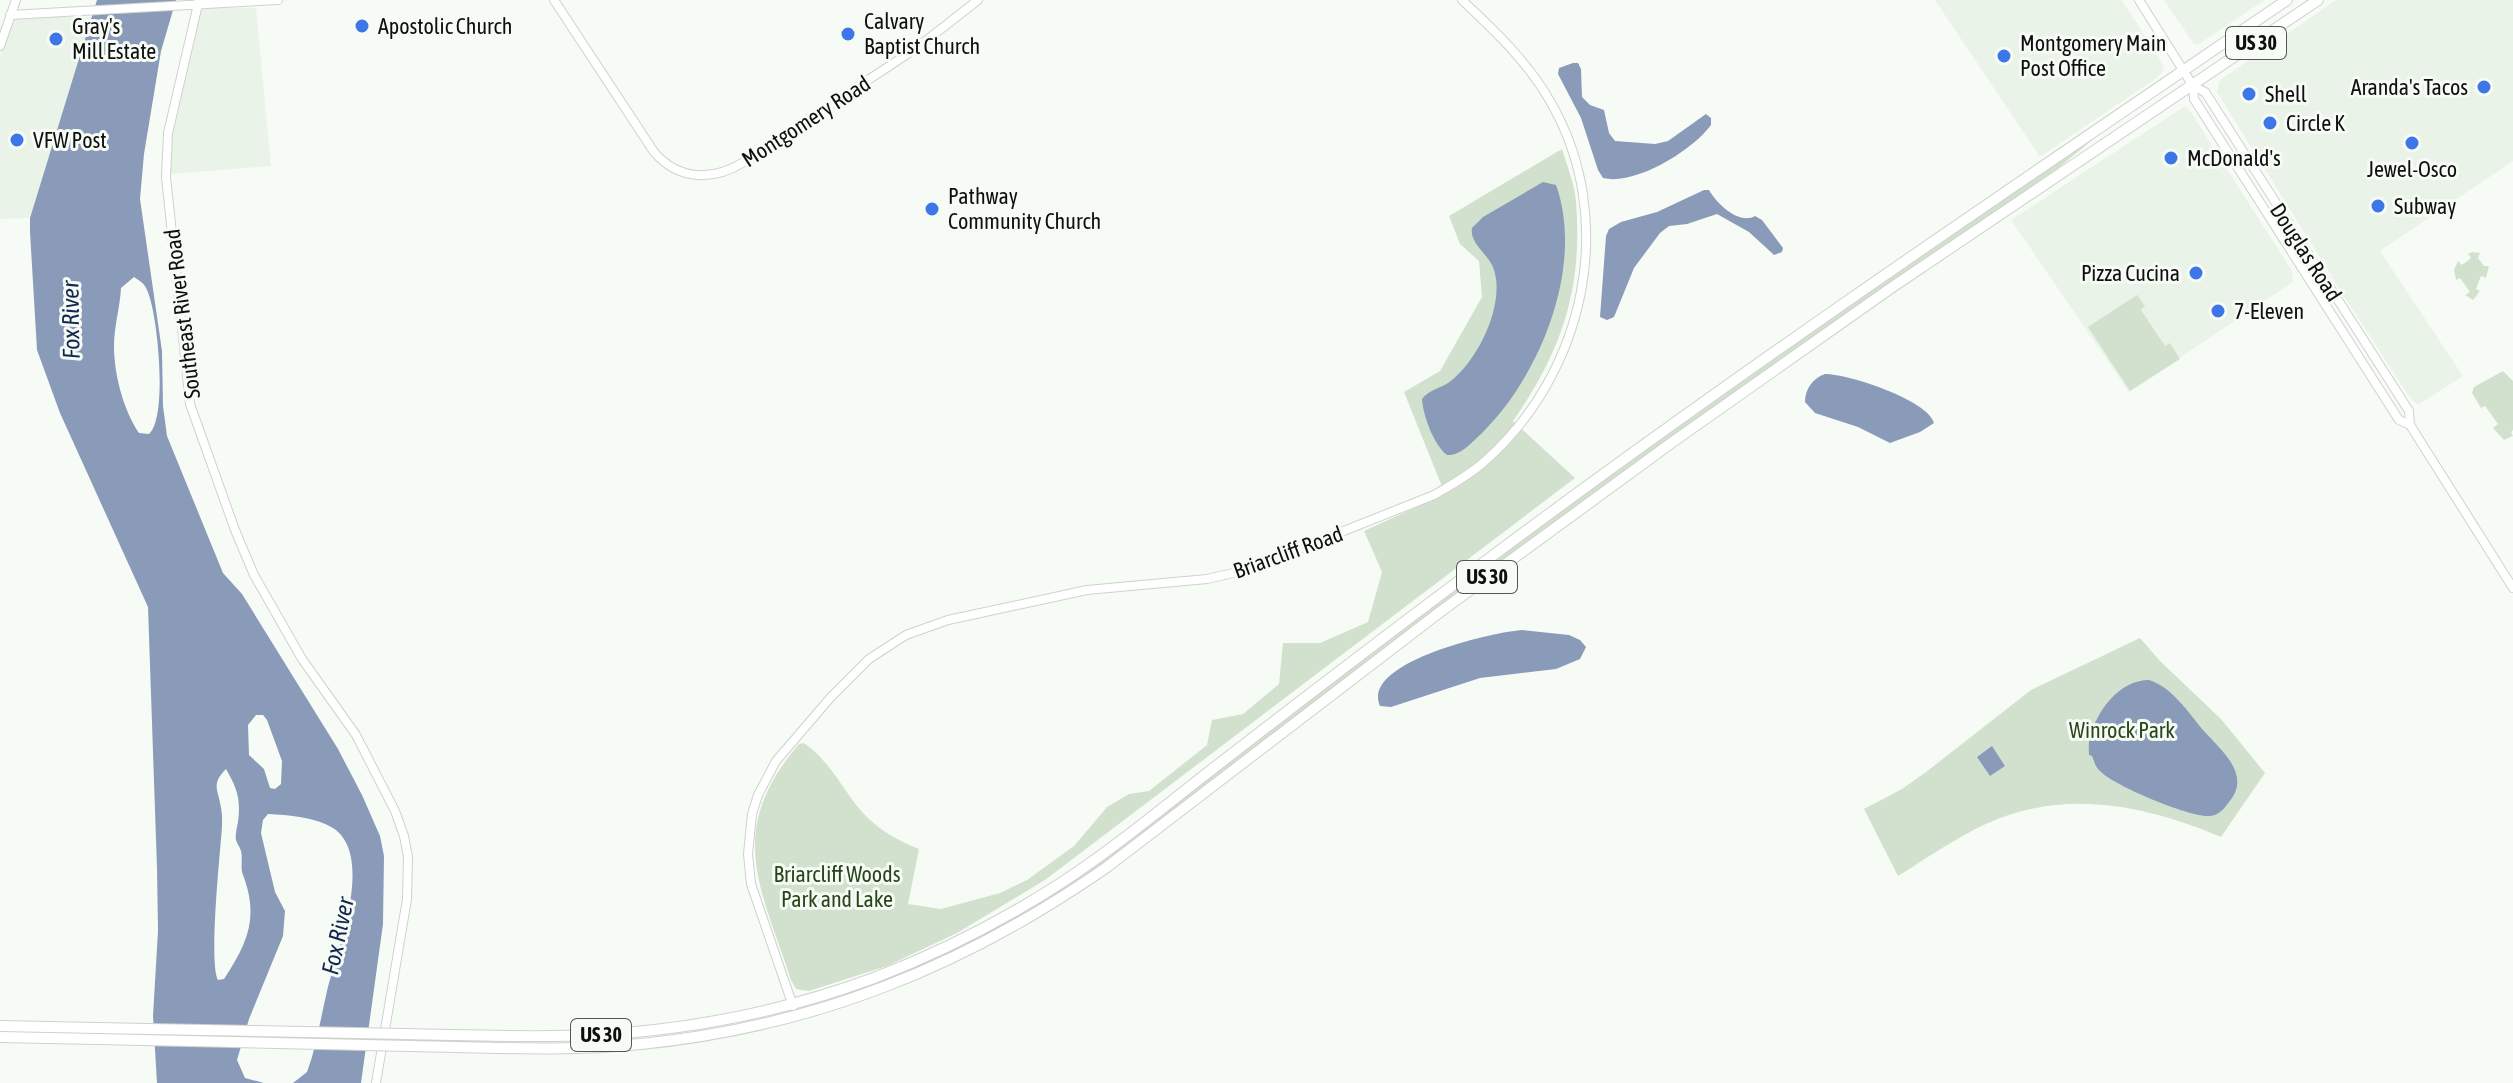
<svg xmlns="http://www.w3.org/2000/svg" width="2513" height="1083" font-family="'Asap Condensed',sans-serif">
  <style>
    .built { fill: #eaf3e7 }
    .green { fill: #d2e1cd }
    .water { fill: #8a9bb9; fill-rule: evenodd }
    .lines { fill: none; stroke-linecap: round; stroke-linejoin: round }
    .tertiary-casing { stroke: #ced2cd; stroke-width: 10 }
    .primary-casing { stroke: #ced2cd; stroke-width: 12 }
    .tertiary { stroke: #fff; stroke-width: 8 }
    .primary { stroke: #fff; stroke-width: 10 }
    .primary-bridge-casing { stroke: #ced2cd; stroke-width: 12; stroke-linecap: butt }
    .primary-bridge { stroke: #fff; stroke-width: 10 }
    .poi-dot { fill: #3d76e6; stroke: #f7fbf6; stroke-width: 3 }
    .labels { text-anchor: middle; stroke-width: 6; stroke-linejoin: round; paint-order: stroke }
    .shield { fill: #f7fbf6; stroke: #545654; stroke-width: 2 }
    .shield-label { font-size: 20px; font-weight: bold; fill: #0e0f0e }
    .poi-label { font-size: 22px; fill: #0e0f0e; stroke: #f7fbf6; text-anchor: start }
    .street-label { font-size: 22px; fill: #0e0f0e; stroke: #f7fbf6 }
    .park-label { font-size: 22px; fill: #28461b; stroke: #f7fbf6 }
    .water-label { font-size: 24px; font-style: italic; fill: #132850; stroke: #f7fbf6 }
  </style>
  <rect width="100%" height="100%" fill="#f7fbf6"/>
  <!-- built -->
  <path class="built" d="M 1935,0 L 2122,0 L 2164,67 L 2162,73 L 2155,79 L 2040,157 Z
    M 2164,0 L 2265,0 L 2199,44 L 2194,44 Z
    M 2336,0 L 2513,0 L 2513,161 L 2380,251 L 2463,376 L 2418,405 L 2410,398 L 2340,290 L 2217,92 L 2220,80 Z
    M 200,8 L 256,8 L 271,166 L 170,174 L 172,130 Z
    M 12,17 L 92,17 L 30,218 L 0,219 L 0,57 Z
    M 2185,106 L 2190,111 L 2292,271 L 2293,282 L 2129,392 L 2011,220 Z"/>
  <!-- green -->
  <path class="green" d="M 2103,131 L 2045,179 L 1798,347 L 1542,531 L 1077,883 C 1022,918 964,950 903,974 L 1014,917 L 1600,483 L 1811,333 Z
    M 1562,149 C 1567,166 1575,185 1576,202 C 1583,288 1562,351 1513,421 L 1575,478 L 1045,880 L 957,933 L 887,966 L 809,991 L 796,989 L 791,980 C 760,885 725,831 799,744 L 804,743 C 828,760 840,784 857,806 C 874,827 894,839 919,849 L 908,904 L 941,909 L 1000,893 L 1027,880 L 1074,846 L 1107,807 L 1129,794 L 1149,791 L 1207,745 L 1212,720 L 1243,714 L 1279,684 L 1283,643 L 1320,643 L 1368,622 L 1382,572 L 1364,531 L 1445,494 L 1404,392 L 1440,371 L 1482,297 L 1479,261 L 1460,244 L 1449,216 Z
    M 2472,252 L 2480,253 L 2478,258 L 2484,266 L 2489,266 L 2486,278 L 2481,276 L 2476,289 L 2480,291 L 2473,300 L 2465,295 L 2470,292 L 2460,278 L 2456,280 L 2454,270 L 2458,261 L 2462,265 L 2471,258 L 2468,254 Z
    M 2137,295 L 2145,306 L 2141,310 L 2165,346 L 2170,343 L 2180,359 L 2130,391 L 2088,327 Z
    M 2503,371 L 2513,381 L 2513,430 L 2511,432 L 2513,436 L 2504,440 L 2493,428 L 2498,424 L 2485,406 L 2481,408 L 2472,393 L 2474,387 Z
    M 2140,638 L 2160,661 L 2221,719 L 2265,773 L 2221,837 C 2147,806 2066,788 1988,823 C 1957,837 1927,858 1898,876 L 1864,809 L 1902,789 L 1926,772 L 2031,690 Z"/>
  <!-- water -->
  <path class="water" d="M 97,0 L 176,0 L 161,51 L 144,154 L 140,199 L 162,351 L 163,406 L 167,436 L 223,573 L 242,594 L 338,749 L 362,795 L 380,836 L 384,856 L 383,924 L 361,1083 L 293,1083 L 307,1072 L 312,1057 C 318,1035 322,1013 327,991 C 336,953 376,856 333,828 C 315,817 288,815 268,814 L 263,820 L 261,833 L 275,892 L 285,911 L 283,936 L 249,1019 L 237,1060 L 245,1078 L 264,1083 L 157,1083 L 153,1016 L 158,931 L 157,868 L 148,607 L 60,413 L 37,350 L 30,232 L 30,218 ZM 134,277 C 140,281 144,283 147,290 C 158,313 168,418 149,434 L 139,433 C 123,409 114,374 114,346 C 114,327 120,307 121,288 ZM 256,715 L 263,715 L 267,720 L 282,761 L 281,784 L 275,789 L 270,788 L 264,769 L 249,755 L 248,725 ZM 226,769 C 237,788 241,799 238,822 C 237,827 235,835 236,840 C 237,844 240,847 241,851 C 243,859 240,868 243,875 C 259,917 248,943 224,979 L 218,980 C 209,965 219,863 221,839 C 222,829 223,818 221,808 C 219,791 210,785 226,769 Z
    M 1573,63 L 1578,63 L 1581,69 L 1582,97 L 1590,105 L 1604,110 L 1609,133 L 1615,141 L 1655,144 L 1668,141 L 1706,114 L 1711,118 L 1711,125 C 1693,150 1635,186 1603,178 L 1598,170 L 1581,118 L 1558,74 L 1559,68 Z
    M 1543,182 L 1556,185 C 1585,266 1540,376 1482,433 C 1472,442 1461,456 1447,455 C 1434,445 1423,416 1422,399 C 1429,389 1443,388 1452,380 C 1479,358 1505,304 1494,270 C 1490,255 1469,244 1472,228 L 1483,217 Z
    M 1704,190 L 1709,190 C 1717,204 1739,225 1755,216 L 1762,220 L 1783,248 L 1782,252 L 1774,255 L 1749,232 L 1717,214 L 1687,224 L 1669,226 L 1660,233 L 1634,268 L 1614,317 L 1607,320 L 1600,317 L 1606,236 L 1609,229 L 1621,222 L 1657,212 Z
    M 1825,374 C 1849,374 1928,400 1934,423 L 1920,432 L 1890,443 L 1858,427 L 1815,413 L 1805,402 C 1805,389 1813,378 1825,374 Z
    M 1522,630 L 1569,635 L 1580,640 L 1586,647 L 1580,659 L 1556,669 L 1480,678 L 1391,707 L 1380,706 C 1360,662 1494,632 1522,630 Z
    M 2149,680 C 2172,687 2188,712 2203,730 C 2222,751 2252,775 2229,802 C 2224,809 2219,815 2210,816 C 2191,818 2115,786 2101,772 C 2095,767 2095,763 2092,756 L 2089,755 C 2089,750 2088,743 2090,737 C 2097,711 2119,680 2149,680 Z
    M 1992,746 L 2005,766 L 1990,776 L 1977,757 Z"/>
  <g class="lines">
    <defs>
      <path id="tertiary" d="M 199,0 L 168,133 L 166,177 L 190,404 L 235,530 L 254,575 L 302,659 L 356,735 L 395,811 L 404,836 L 408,857 L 407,899 L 376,1083
        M 554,0 L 654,152 C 679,181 713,181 744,162 L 918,47 L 978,0
        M 2139,0 L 2193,86 L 2194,99 L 2399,420 L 2410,425
        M 10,15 L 278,0
        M 0,46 L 16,0
        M 2193,86 L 2205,92 L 2409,411 L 2410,425 L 2513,588
        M 793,1006 L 751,884 L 748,854 L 752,814 L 758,795 L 776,761 L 831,697 L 869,659 L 906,635 L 948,620 L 1087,590 L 1207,579 L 1246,570 L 1434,495 C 1451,485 1470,475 1485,461 C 1585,373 1619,219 1550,101 C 1527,61 1495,31 1462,0"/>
      <path id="primary" d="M 0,1026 L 97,1028
        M 406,1034 C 469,1035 532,1038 594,1035 C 689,1030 785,1011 874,978 C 939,953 1002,921 1061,883 C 1119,845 1173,799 1228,757 C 1312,692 1397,627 1483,563 C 1745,367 2017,184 2287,0
        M 0,1037 L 97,1039
        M 410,1046 C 486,1047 564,1052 641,1044 C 814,1027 965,966 1107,867 L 1440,612 L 1674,441 L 1891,288 L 2318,0"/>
    </defs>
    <!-- tertiary casing -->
    <use href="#tertiary" class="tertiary-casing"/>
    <!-- primary casing -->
    <use href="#primary" class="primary-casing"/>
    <!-- tertiary -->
    <use href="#tertiary" class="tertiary"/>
    <!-- primary -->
    <use href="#primary" class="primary"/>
    <defs>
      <path id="primary-bridge" d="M 97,1028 L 406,1034
        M 97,1039 L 410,1046"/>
    </defs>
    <!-- primary-bridge casing -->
    <use href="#primary-bridge" class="primary-bridge-casing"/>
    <!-- primary-bridge -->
    <use href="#primary-bridge" class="primary-bridge"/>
  </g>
  <!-- markers -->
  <g class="poi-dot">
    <circle cx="362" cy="26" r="8"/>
    <circle cx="848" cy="34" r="8"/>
    <circle cx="56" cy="39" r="8"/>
    <circle cx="2004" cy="56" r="8"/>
    <circle cx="2484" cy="87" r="8"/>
    <circle cx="2249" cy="94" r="8"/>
    <circle cx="2270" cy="123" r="8"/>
    <circle cx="17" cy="140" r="8"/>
    <circle cx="2412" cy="143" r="8"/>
    <circle cx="2171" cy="158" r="8"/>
    <circle cx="2378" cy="206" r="8"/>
    <circle cx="932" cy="209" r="8"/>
    <circle cx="2196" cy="273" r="8"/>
    <circle cx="2218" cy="311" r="8"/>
  </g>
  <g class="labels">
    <!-- shield labels -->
    <g class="shield">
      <rect x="2226" y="27" width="60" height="32" rx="6"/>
      <rect x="1457" y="561" width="60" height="32" rx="6"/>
      <rect x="571" y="1019" width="60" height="32" rx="6"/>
    </g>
    <g class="shield-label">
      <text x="2256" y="50">US 30</text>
      <text x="1487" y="584">US 30</text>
      <text x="601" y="1042">US 30</text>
    </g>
    <!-- poi labels -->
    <g class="poi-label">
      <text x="864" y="29">Calvary<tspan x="864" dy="25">Baptist Church</tspan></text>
      <text x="72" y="34">Gray's<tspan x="72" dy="25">Mill Estate</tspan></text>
      <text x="378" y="34">Apostolic Church</text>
      <text x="2020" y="51">Montgomery Main<tspan x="2020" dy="25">Post Office</tspan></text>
      <text x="2468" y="95" text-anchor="end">Aranda's Tacos</text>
      <text x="2265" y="102">Shell</text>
      <text x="2286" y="131">Circle K</text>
      <text x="33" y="148">VFW Post</text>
      <text x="2187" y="166">McDonald's</text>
      <text x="2412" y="177" text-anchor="middle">Jewel-Osco</text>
      <text x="948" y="204">Pathway<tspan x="948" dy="25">Community Church</tspan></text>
      <text x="2394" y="214">Subway</text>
      <text x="2180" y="281" text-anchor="end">Pizza Cucina</text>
      <text x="2234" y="319">7-Eleven</text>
    </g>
    <!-- street labels -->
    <g class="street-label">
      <text transform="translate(806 121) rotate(-33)" y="8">Montgomery Road</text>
      <text transform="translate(2306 252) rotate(57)" y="8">Douglas Road</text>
      <text transform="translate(182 314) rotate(-97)" y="8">Southeast River Road</text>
      <text transform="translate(1288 552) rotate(-20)" y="8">Briarcliff Road</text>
    </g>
    <!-- park labels -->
    <g class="park-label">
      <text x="2122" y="738">Winrock Park</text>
      <text x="837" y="882">Briarcliff Woods<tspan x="837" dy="25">Park and Lake</tspan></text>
    </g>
    <!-- water labels -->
    <g class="water-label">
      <text transform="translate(71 320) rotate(-91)" y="8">Fox River</text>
      <text transform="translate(338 936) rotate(-78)" y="8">Fox River</text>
    </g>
  </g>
</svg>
